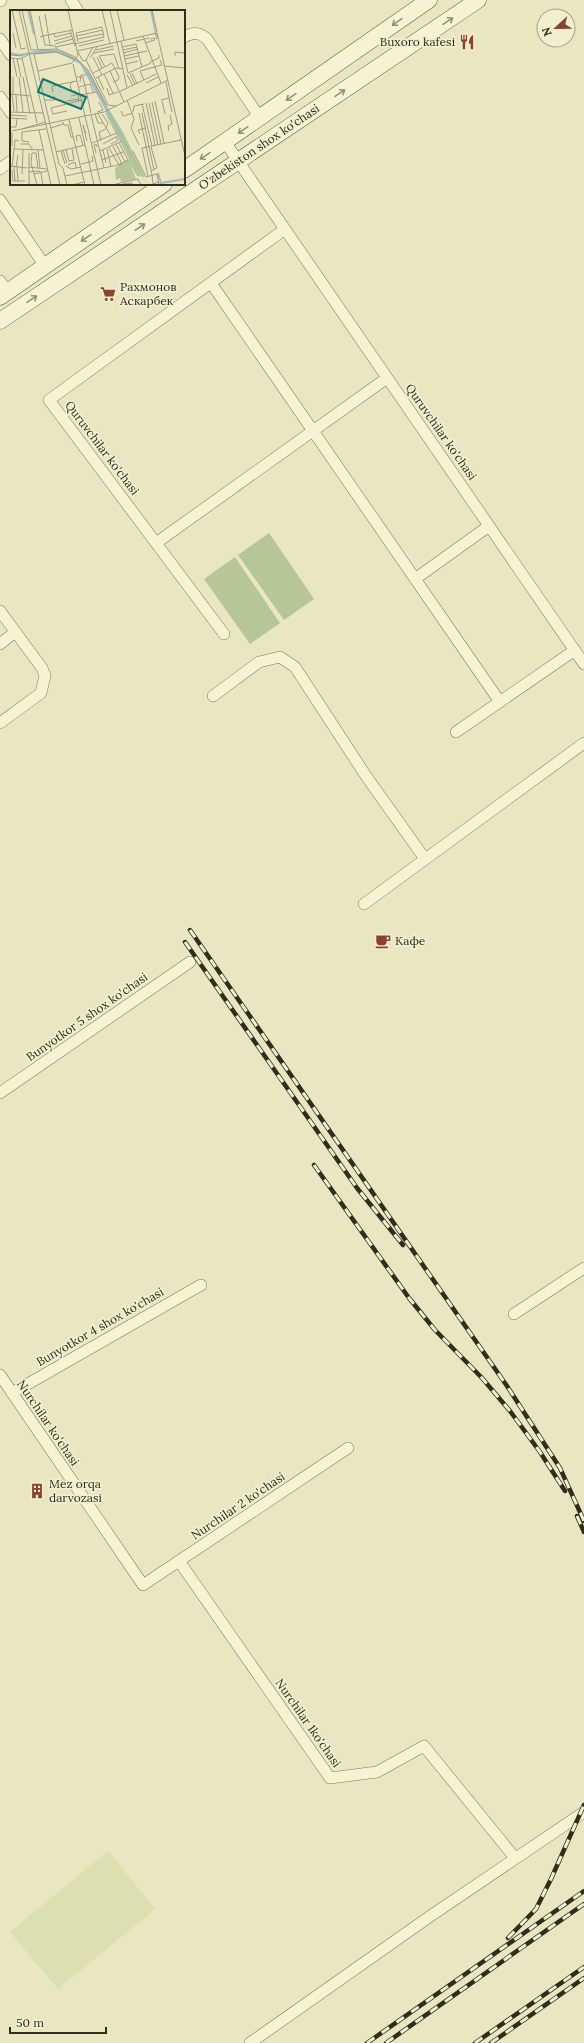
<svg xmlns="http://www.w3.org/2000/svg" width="584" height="2043" font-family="Lora,serif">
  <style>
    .farmland { fill: #dcdfaf }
    .green { fill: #b6c696 }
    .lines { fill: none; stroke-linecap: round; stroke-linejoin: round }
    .street-casing { stroke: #81785a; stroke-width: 12 }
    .secondary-casing { stroke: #63583d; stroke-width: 17 }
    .street { stroke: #f5f3d3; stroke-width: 11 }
    .secondary { stroke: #f5f3d3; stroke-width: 16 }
    .rail-casing { stroke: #322c1d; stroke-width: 4.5 }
    .rail { stroke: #f2efd0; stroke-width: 3; stroke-dasharray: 9; stroke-linecap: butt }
    .oneway { stroke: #949078 }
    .labels { text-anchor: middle; stroke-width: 3.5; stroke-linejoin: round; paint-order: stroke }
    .poi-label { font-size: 12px; fill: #322c1d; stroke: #f2efd0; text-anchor: start }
    .street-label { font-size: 12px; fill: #322c1d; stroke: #f2efd0 }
    .inset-river { fill: none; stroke: #a3bcba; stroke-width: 2 }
    .inset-road { fill: none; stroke: #a09c7f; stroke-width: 1 }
    .view { fill: #0f766e; fill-opacity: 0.15; stroke: #0f766e; stroke-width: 2 }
    .inset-edge { fill: none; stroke: #322c1d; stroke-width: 2 }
  </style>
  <rect width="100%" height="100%" fill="#eae6c1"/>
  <!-- farmland -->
  <path class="farmland" d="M 108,1851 L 155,1909 L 58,1989 L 10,1932 Z"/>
  <!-- green -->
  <path class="green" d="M 269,533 L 314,599 L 284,620 L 238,555 Z
    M 235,557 L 280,623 L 250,644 L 204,579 Z"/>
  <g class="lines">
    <defs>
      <path id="street" d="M 71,0 L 78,11
        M 0,1 L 1,0
        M 184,37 C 193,32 199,32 207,39 L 260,118
        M 0,39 L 11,55
        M 0,97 L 11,113
        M 225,142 L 584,664
        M 0,169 L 11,161
        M 0,200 L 45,266
        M 0,281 L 8,292
        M 211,283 L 500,702
        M 156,543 L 387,378
        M 415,579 L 489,526
        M 0,611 L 42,668 L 45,676 L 41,693 L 0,723
        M 224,634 L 49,400 L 285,229
        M 0,644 L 15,632
        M 213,696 L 259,662 L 280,657 L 295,667 L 366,776 L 425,859
        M 456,732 L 575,650
        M 364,904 L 584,743
        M 0,1093 L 190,962
        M 514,1314 L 584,1268
        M 0,1375 L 143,1585 L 348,1448
        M 12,1393 L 201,1285
        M 179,1561 L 330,1778 L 377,1772 L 424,1746 L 515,1858
        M 250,2043 L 429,1917 L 584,1812"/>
      <path id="secondary" d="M 184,170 L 429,0
        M 0,297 L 164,184
        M 0,321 L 478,0"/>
    </defs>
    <!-- street casing -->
    <use href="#street" class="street-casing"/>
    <!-- secondary casing -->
    <use href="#secondary" class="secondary-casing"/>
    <!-- street -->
    <use href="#street" class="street"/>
    <!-- secondary -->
    <use href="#secondary" class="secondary"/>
    <defs>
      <path id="rail" d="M 190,930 L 507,1386 L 560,1468 L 584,1521
        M 185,942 L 357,1188 L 403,1245
        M 314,1165 L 409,1298 L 435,1330 L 482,1378 L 510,1411 L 540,1452 L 565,1491
        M 577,1516 L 584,1532
        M 508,1938 L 536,1909 L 551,1879 L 584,1805
        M 367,2043 L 584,1891
        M 386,2043 L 584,1904
        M 475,2043 L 584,1967
        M 491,2043 L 584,1978"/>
    </defs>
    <!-- rail casing -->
    <use href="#rail" class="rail-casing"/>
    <!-- rail -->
    <use href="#rail" class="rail"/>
  </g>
  <!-- one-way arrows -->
  <defs><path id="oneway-shaft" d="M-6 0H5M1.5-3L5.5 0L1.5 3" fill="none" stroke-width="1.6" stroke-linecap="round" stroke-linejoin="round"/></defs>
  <g class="oneway">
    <use href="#oneway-shaft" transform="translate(448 21) rotate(-34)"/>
    <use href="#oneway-shaft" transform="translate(397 22) rotate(145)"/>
    <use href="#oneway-shaft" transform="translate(340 93) rotate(-34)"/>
    <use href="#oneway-shaft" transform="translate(291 97) rotate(145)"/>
    <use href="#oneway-shaft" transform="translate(243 130) rotate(145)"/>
    <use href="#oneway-shaft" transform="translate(205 156) rotate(146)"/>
    <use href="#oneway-shaft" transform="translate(140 227) rotate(-34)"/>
    <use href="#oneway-shaft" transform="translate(86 238) rotate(146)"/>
    <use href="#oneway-shaft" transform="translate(32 299) rotate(-34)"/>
  </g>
  <!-- icons -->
  <defs>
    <symbol id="restaurant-bare" viewBox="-9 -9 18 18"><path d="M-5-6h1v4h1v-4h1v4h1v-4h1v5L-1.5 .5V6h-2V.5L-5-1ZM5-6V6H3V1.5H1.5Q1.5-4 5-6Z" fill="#8b422f" stroke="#f2efd0" stroke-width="2.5" paint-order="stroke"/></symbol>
    <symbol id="supermarket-bare" viewBox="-9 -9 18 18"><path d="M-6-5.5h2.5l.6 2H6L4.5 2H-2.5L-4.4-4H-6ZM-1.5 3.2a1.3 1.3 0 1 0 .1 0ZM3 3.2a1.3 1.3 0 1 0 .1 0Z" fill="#8b422f" stroke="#f2efd0" stroke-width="2.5" paint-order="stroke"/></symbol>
    <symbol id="cafe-bare" viewBox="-9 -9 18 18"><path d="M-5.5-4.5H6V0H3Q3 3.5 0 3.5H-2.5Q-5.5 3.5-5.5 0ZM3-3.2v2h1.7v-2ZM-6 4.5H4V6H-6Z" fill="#8b422f" stroke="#f2efd0" stroke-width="2.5" paint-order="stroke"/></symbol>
    <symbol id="building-bare" viewBox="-9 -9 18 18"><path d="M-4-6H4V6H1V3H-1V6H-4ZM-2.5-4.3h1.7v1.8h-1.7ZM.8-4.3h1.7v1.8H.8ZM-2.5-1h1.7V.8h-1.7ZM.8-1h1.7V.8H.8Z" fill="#8b422f" stroke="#f2efd0" stroke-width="2.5" paint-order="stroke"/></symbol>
  </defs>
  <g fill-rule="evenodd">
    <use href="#restaurant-bare" x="456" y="31" width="22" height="22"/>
    <use href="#supermarket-bare" x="97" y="283" width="22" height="22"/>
    <use href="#cafe-bare" x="372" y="930" width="22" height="22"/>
    <use href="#building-bare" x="26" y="1480" width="22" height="22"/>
  </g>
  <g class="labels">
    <!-- poi labels -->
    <g class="poi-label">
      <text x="455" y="46" text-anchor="end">Buxoro kafesi</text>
      <text x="120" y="291">Рахмонов<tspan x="120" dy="14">Аскарбек</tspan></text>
      <text x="395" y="945">Кафе</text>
      <text x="49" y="1488">Mez orqa<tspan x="49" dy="14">darvozasi</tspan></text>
    </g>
    <!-- street labels -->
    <g class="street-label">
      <text transform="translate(259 147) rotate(-34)" y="4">O'zbekiston shox ko'chasi</text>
      <text transform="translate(441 432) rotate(55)" y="4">Quruvchilar ko'chasi</text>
      <text transform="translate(102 448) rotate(53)" y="4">Quruvchilar ko'chasi</text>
      <text transform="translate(87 1017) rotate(-35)" y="4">Bunyotkor 5 shox ko'chasi</text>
      <text transform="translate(100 1327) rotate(-30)" y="4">Bunyotkor 4 shox ko'chasi</text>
      <text transform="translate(48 1423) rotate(56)" y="4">Nurchilar ko'chasi</text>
      <text transform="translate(238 1506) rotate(-34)" y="4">Nurchilar 2 ko'chasi</text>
      <text transform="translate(308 1723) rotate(55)" y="4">Nurchilar 1ko'chasi</text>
    </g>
  </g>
  <!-- overview -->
  <g transform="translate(10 10)">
    <rect width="175" height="175" fill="#eae6c1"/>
    <path d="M 100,101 L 113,122 L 135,167 L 127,166 L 120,154 L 126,169 L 111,172 L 110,168 L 106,170 L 105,158 L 119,149 L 95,103 Z" fill="#b6c696"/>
    <path d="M 30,40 L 47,40 L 58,44 L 71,52 L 83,68 L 137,175 L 70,54 L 47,42 L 9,46 L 0,44 L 0,42 L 10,44 Z" fill="#a3bcba"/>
    <path class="inset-river" d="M 18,0 L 24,24M 141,0 L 147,29M 148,163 L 151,173 L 175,169"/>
    <path class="inset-road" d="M 2,0 L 11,39 L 16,38M 9,0 L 50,175M 12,0 L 21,40 L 47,39 L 65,47 L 78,60 L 96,95M 20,0 L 28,40M 58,0 L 68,45 L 62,53M 92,0 L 100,34M 100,0 L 117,78M 107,0 L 114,30M 142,0 L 147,22M 35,4 L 40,35M 29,6 L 33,26 L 30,27M 60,20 L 65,36M 3,23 L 6,38M 44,24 L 45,27 L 61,23M 67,26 L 93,20M 133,26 L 151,73M 68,29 L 93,24M 44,31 L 62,26M 111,31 L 118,63M 126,31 L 139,28M 135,33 L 145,30 L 144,28 L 140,29M 45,34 L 63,29M 65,34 L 94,27 L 92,17 L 66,23 L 68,32M 69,36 L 94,30M 46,37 L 64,33M 112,37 L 126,34 L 132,57M 47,39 L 45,36 L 35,35 L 33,26 L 62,20M 86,40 L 104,36M 113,40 L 127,37M 67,41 L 147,23 L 175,146M 68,42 L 73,51 L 76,50 L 98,95 L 106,96M 84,43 L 104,39M 113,43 L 128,39M 0,45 L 13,46M 18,45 L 12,48 L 27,113M 89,46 L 104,44 L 109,59M 89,46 L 95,57M 114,46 L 137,41M 165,46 L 165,42 L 175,43M 83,47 L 92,65M 87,47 L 92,58M 0,48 L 12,49M 3,48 L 7,67M 80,48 L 87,37M 7,49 L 11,67M 115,49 L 129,46M 76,50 L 83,37M 140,52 L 149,48 L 149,45M 63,54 L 91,175M 116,54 L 128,51M 154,56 L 175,58M 28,61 L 62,53M 100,61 L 114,92M 83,63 L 102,53 L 109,67 L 108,70 L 103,72M 118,63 L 141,53M 122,63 L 127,74M 94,64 L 103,83M 120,64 L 125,75M 117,65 L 123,76M 3,67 L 3,84M 9,67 L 13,102M 13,67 L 20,104M 67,67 L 73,67 L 81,103M 88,67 L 94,80M 86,68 L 106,58 L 113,59M 134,70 L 130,61 L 152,55 L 150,50M 63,71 L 60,75 L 62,82 L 66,81M 70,72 L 71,65 L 76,65M 156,72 L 159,88M 136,73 L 148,67M 69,77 L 80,74 L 84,83M 97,78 L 99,85 L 108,82M 43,82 L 42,76 L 67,71M 109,82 L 146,64M 0,84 L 21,86M 2,84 L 4,101M 6,85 L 7,102M 70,85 L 87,82M 61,86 L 68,84 L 69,91M 35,90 L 45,90 L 44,86M 117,90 L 124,109 L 121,118 L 129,135M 151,90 L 159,88 L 162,102M 57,91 L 69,89M 145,91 L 154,133M 152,91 L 155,104M 142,92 L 151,134M 136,93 L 145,135M 139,93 L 148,135M 132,94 L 142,136M 57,101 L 43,104 L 41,98 L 72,90M 111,101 L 113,106 L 123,103M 0,102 L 33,103M 87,102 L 93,100 L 89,92M 123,102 L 124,96 L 134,94M 129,103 L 142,165M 132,103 L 139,137M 85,104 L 88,113 L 93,113M 88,104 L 101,126M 92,104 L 98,113 L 96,118M 0,105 L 17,106M 81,105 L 94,158M 0,108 L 17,109M 69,108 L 84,175M 59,110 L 75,175M 53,112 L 54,115 L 58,115 L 61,127 L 63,127M 0,117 L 6,117 L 7,108M 41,118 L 53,114M 12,119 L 35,112M 29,120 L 41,175M 2,121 L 94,102 L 158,70M 159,121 L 158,116 L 162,114 L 160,105M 12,122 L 12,131 L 19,132M 12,122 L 36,119M 0,123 L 2,123 L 2,136M 76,124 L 73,115 L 77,131M 130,124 L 128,120 L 136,118M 67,131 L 66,126 L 70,125 L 73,135M 91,131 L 89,122 L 96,119M 82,133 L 107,123M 10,134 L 19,134 L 23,140M 93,134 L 106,127M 101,134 L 108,130 L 106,126M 106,134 L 115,152M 139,137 L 144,160M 99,138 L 109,155 L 112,154 L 103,136M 4,139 L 33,140M 97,139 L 101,157M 28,140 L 30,158M 53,140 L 57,153M 56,140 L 59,151 L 64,150 L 62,139M 93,140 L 96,153M 51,141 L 55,154M 90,141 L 112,131M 123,141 L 136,167 L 147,164 L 149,175M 46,142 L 75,135M 26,143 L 22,143 L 21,153 L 27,175M 26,143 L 28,158M 86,143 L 84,135 L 86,134 L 87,137M 92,150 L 113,142M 71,154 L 83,151 L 82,146M 58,155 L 65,152 L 66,158M 0,156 L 17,158M 56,156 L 61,159 L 71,157M 2,157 L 5,130 L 9,131M 4,157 L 5,171M 6,157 L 8,145M 7,157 L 8,171M 18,157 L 37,159M 2,160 L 3,171 L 15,171M 141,161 L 147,158 L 141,137M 18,162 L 30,161 L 30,163M 31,163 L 33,175M 12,164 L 13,139M 24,164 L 38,161M 142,165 L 143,174 L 149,172M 55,166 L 108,155 L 118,150 L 109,133M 138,166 L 132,138 L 171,130M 114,172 L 114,174 L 122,173 L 122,175M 19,175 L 19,143M 57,175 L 53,158 L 49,154 L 24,44 L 46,42 L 64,49M 62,175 L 74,172M 102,175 L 128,169 L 131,175"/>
    <path class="view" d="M 33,69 L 76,87 L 71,99 L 28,82 Z"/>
    <rect width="175" height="175" class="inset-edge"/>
  </g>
  <!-- north arrow -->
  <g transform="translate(556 28) rotate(248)"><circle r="19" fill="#f2efd0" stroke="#a5a188"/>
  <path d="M0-3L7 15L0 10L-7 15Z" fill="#8b422f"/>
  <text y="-6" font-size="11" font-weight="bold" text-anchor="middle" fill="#322c1d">N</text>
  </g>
  <!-- scale -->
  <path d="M10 2027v6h96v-6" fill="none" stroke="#322c1d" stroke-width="2"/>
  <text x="16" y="2027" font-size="12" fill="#322c1d" stroke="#f2efd0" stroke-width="3" paint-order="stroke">50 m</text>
</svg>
